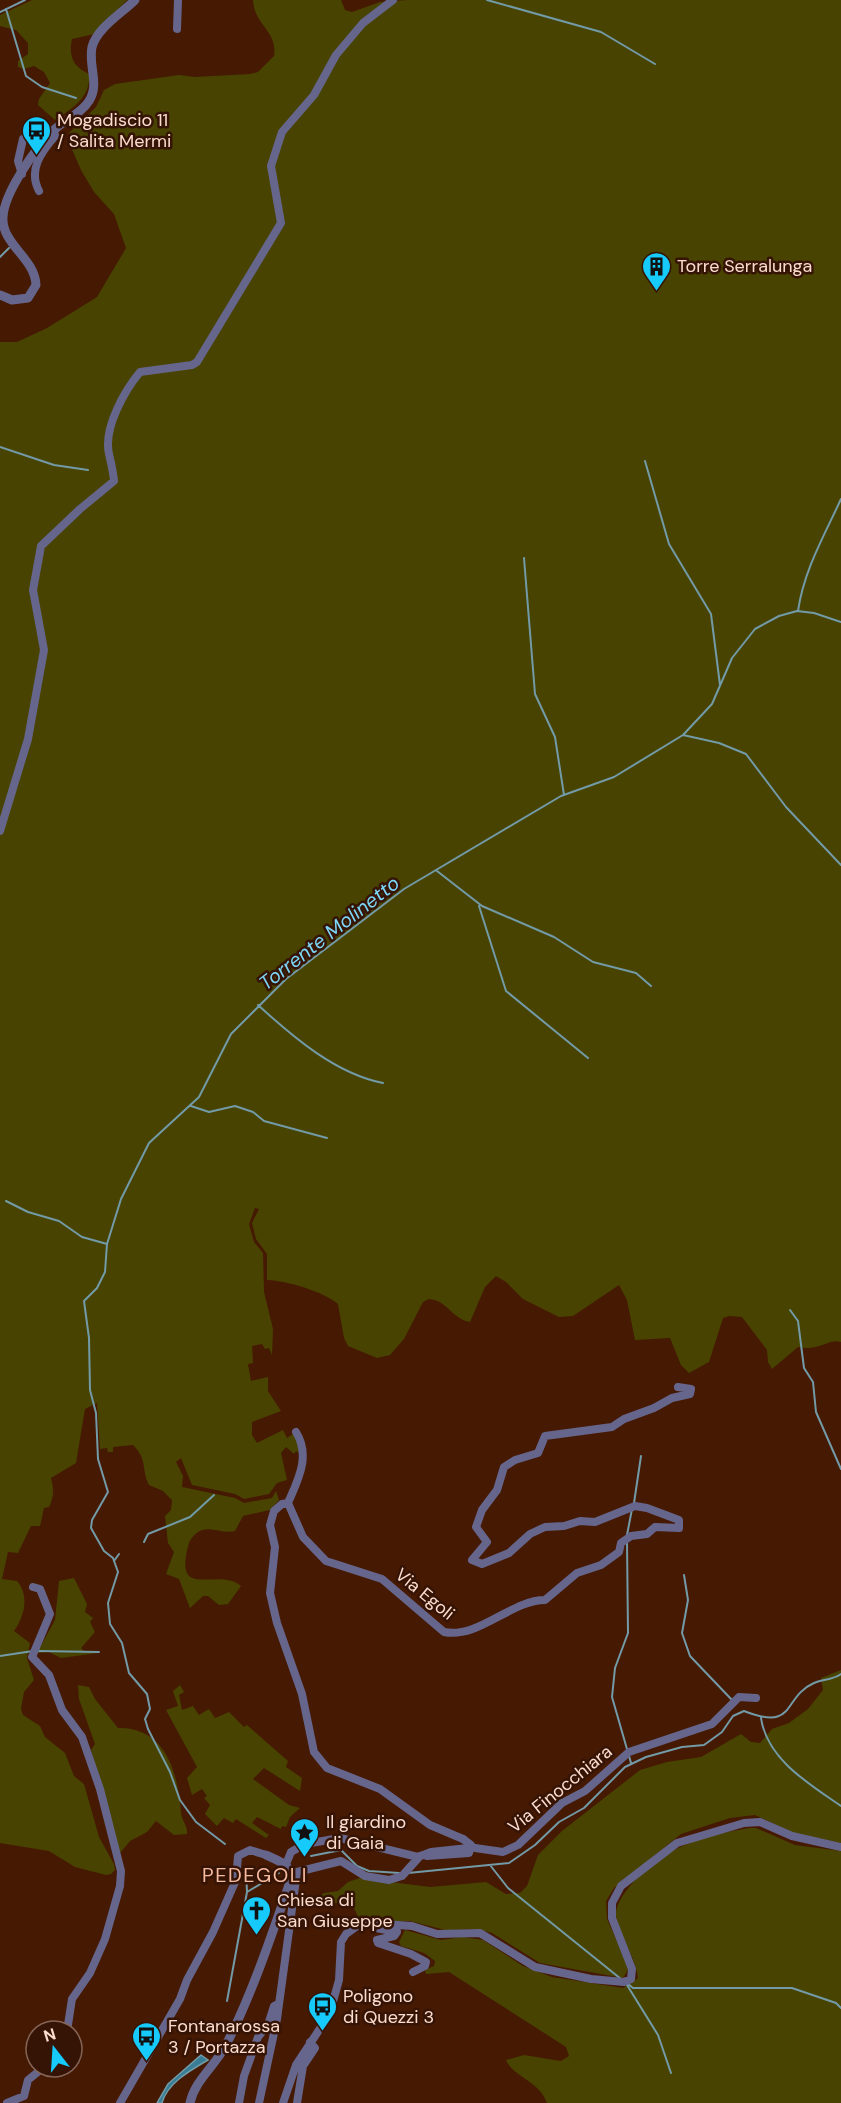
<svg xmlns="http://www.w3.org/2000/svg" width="841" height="2103" font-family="'DM Sans',sans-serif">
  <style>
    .green { fill: #484300 }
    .water { fill: #377d96; stroke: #729aa7; stroke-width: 1.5 }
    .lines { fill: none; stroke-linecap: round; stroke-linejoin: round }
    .stream { stroke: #729aa7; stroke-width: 2 }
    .minor { stroke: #66668d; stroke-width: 8 }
    .tertiary { stroke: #66668d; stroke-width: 9 }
    .minor-bridge { stroke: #66668d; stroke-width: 8 }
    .labels { text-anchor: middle; stroke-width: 5; stroke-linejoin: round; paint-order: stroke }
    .poi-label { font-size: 18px; fill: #fbdccf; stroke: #351405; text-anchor: start }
    .street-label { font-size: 18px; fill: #fbdccf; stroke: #351405 }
    .water-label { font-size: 20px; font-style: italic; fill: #7cd6f7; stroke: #351405 }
    .neighbourhood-label { font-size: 20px; letter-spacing: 1.5px; fill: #f5baa0; stroke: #351405 }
  </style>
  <rect width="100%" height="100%" fill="#461902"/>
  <!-- green -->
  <path class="green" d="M 32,0 L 127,0 L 94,34 L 72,39 C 68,57 74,67 89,74 C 91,97 73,108 55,120 L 38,105 L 39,99 L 50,83 L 44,72 L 34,66 L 24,69 L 18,67 L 18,61 L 28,54 L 28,43 L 16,30 L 0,26 L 0,15 Z
    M 253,0 L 341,0 L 345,10 L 352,12 L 380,2 L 407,0 L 841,0 L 841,1342 C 829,1338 818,1352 798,1347 L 772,1369 L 768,1362 L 767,1350 L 742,1317 L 729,1316 L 723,1318 L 709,1362 L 689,1373 L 681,1365 L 670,1338 L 635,1340 L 627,1300 L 619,1285 L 573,1316 L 559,1317 L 523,1299 L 506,1282 L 496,1276 L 485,1287 L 470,1322 C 452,1319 447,1300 429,1299 L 423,1302 L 404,1339 L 390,1355 L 377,1358 L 348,1346 L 344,1338 L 338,1304 C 322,1291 288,1281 267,1280 L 267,1254 L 256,1239 L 252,1223 L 259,1209 L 255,1208 L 249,1224 L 254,1242 L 263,1253 L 264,1292 L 273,1329 L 272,1355 L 269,1348 L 265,1349 L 262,1344 L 252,1346 L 253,1363 L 248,1364 L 251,1381 L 268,1377 L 268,1391 L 281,1411 L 252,1422 L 252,1435 L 257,1443 L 283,1430 L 287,1438 L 293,1434 L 299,1441 L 302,1454 L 296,1451 L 294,1454 L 286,1447 L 281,1453 L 287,1480 L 277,1483 L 269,1494 L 244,1499 L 235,1494 L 192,1485 L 181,1458 L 176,1462 L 183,1476 L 182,1487 L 235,1498 L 244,1503 L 272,1498 L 276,1491 L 279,1500 L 270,1510 L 243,1516 L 235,1531 C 224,1534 213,1527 202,1530 C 196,1532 191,1538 189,1543 C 172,1603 218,1566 241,1586 L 228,1604 L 219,1605 L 208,1596 L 203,1596 L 190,1608 L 179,1579 L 166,1574 L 174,1552 L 168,1543 L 165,1516 L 171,1510 L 172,1500 L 163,1491 L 149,1485 C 141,1469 148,1460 133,1445 L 113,1447 L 113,1452 L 108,1452 L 107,1448 L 100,1449 L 97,1403 L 85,1409 L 76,1463 L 51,1478 C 54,1490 54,1496 49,1507 L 44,1508 L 40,1526 L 31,1526 L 18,1553 L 8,1552 L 2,1579 L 17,1581 C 30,1596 24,1617 14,1631 L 30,1643 L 27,1658 L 34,1680 L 24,1692 L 21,1709 L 23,1715 L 40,1726 L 45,1737 L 65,1753 L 74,1776 L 84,1784 L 99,1837 L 114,1864 L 115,1870 L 111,1874 L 106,1875 L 75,1867 L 49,1851 L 0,1843 L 0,342 L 17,342 L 47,328 L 97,297 L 126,248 L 114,214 L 94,192 L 81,170 L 71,147 L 69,133 L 96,107 L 104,90 L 115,84 L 179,75 L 195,77 L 250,74 L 258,72 L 274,56 C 278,31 254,25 253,0 Z
    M 74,1578 L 87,1604 L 85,1612 L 93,1618 L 90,1622 L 95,1632 L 81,1648 L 85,1652 L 98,1653 L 61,1658 L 49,1652 L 37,1653 L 55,1620 L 59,1581 Z
    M 841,1670 L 841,1843 L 796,1834 L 755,1815 L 730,1818 L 681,1834 L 614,1888 L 606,1901 L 607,1919 L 629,1968 L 623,1978 L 540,1963 L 492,1933 L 478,1929 L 445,1930 L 410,1921 L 360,1921 L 352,1904 L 320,1902 L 316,1898 L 324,1893 L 338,1891 L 348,1882 L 360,1878 L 430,1887 L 486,1882 L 506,1894 L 520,1893 L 527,1886 L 538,1855 L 562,1831 L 640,1770 L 667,1762 L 701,1757 L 741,1734 L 751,1742 L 760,1743 L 772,1729 L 789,1723 L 808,1709 L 823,1690 L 821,1678 Z
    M 78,1685 L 89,1687 L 95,1699 L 118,1728 C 166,1727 178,1773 181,1813 C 182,1821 188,1826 187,1834 L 174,1835 L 156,1821 L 147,1832 L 130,1841 L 120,1853 L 91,1750 L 95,1744 L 79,1699 Z
    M 180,1685 L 184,1692 L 179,1695 L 182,1710 L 193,1706 L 199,1715 L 209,1709 L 215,1718 L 229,1712 L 244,1727 L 247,1725 L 288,1761 L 286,1767 L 302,1778 L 300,1791 L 264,1768 L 253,1779 L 289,1805 L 300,1808 L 290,1817 L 286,1827 L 282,1826 L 281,1829 L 257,1817 L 252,1823 L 269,1835 L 266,1838 L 236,1819 L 233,1823 L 224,1818 L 217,1826 L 205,1814 L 210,1805 L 204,1798 L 207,1796 L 202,1789 L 192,1795 L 187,1778 L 197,1767 L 166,1710 L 178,1706 L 173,1691 Z
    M 749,1828 L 756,1828 L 795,1845 L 841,1851 L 841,2103 L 547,2103 C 539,2080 514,2078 506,2060 L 524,2055 L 561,2061 L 569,2056 L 566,2047 L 449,1972 L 426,1974 L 425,1970 L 434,1966 L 435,1961 L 424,1953 L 401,1946 L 399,1942 L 405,1930 L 441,1940 L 463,1937 L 483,1940 L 523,1966 L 552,1977 L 623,1988 L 638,1978 C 636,1956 619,1938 616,1917 C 613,1895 655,1859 674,1850 C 696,1839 724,1832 749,1828 Z"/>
  <!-- water -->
  <path class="water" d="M 201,2055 L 208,2060 C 191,2070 167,2083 162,2103 L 157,2103 L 168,2084 Z"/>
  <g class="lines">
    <!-- stream -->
    <path class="stream" d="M 487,0 L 601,32 L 655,64
      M 6,9 L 26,76 L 42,87 L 76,98
      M 0,12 L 25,0
      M 0,257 L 9,248
      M 0,447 L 54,465 L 88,470
      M 645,461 L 669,544 L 711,614 L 720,685
      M 524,558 L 535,694 L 555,737 L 564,795
      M 798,611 C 804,570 824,536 841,499
      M 683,735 L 719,743 L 746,754 L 786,807 L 841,865
      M 437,871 L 482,906 L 554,937 L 593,962 L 636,973 L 651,986
      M 479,906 L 506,991 L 588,1058
      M 258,1005 C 293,1037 336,1074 383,1083
      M 191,1106 L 209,1112 L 235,1106 L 253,1112 L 264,1121 L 327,1138
      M 6,1201 L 28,1212 L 59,1221 L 82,1237 L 107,1244
      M 790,1310 L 798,1321 L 804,1368 L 813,1382 L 816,1412 L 841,1469
      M 634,1503 L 641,1456
      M 627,1535 L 632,1509
      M 627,1541 L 628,1633 L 615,1668 L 612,1697 L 631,1763
      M 144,1542 L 148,1534 L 190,1517 L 214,1495
      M 114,1561 L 119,1554
      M 684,1575 L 688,1600 L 682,1633 L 690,1656 L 732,1700
      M 38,1651 L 99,1652
      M 0,1656 L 33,1651
      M 761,1718 C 767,1759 809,1784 841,1806
      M 225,1844 L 196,1822 L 180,1800 L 170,1772 L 148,1729 L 145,1719 L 150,1709 L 147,1694 L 129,1673 L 122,1643 L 110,1624 L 108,1603 L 118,1572 L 113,1558 L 104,1551 L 91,1528 L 92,1520 L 108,1492 L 98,1459 L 96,1413 L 90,1390 L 89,1338 L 84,1301 L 97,1288 L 105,1272 L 107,1244 L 121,1199 L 149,1143 L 199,1097 L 231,1034 L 286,979 L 404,889 L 561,796 L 614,777 L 683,735 L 712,704 L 732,658 L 755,629 L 779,616 L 797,611 L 814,613 L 841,622
      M 311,1856 L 341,1850 L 357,1866 L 369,1871 L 399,1873
      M 490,1865 L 508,1888 L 621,1979
      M 408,1873 L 509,1863 L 535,1845 L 559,1822 L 584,1808 L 625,1767 L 646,1757 L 682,1747 L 704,1745 L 722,1732 L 733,1716 L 744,1711 C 797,1732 782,1697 814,1683 C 824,1679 832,1680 841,1674
      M 247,1892 L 279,1873
      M 628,1984 L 633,1988 L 792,1988 L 836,2003 L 841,2008
      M 627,1985 L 658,2035 L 671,2073
      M 227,2001 L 247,1892 L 246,1870"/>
    <!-- minor -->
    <path class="minor" d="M 177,29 L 178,0
      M 22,174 L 18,161 L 23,139
      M 39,191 C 28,170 41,152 55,136 L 54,130
      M 0,831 L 28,739 L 44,650 L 33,590 L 41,546 L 80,509 L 114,481 C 113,470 111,463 109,454 C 103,428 125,390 140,372 L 192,365 L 197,362 L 281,223 L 271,166 L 282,132 L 314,95 L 336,55 L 363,23 L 393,0
      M 288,1503 C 298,1480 311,1456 296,1432
      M 33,1587 L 40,1589 L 50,1614 L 32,1657 L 49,1675 L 62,1710 L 82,1737 L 100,1789 L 121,1871 L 120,1886 L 105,1939 L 90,1973 L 72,1999 L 67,2031
      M 463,1839 L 430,1825 L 380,1789 L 327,1768 L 314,1752 L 302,1694 L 277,1623 L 270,1593 L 275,1547 L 270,1525 L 274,1511 L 282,1504 L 288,1503 L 303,1537 L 326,1561 L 382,1579 L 444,1632 C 479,1639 511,1600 545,1600 L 577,1573 L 601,1565 L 619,1552 L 621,1543 L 631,1536 L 647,1534 L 655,1527 L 679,1528 L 679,1520 L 647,1508 L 635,1506 L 595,1522 L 580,1521 L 564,1526 L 545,1527 L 530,1534 L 509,1553 L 482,1564 L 472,1560 L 487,1542 L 476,1527 L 482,1510 L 497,1490 L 504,1467 L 515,1460 L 538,1453 L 545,1436 L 612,1427 L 624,1419 L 654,1408 L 672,1398 L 690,1394 L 691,1389 L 678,1387
      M 475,1848 L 503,1852 L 518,1845 L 562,1803 L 585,1791 L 629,1752 L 712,1724 L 739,1697 L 756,1698
      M 286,1864 L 291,1852 L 305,1844 L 340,1838 L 418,1857 L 431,1852 L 468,1848
      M 297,1872 L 341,1861 L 365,1876 L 389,1880 L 402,1876 L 420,1856
      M 376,1928 L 397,1932 L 394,1936 L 377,1940 L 378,1943 L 411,1954 L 426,1962 L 425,1966 L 413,1972
      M 7,2103 L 24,2096 L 28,2080 L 44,2067
      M 120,2103 L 180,1999 L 187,1980 L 213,1932 L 236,1880 L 238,1856 L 250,1850 L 266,1855
      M 239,2103 L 244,2076 L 258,2037 L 268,2025 L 274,2006 L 278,2004
      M 259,2103 L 277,2019 L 297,1872 L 291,1874
      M 283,2103 L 296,2065 L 323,2024 L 332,2005 L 339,1980 L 341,1942 L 346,1934 L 357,1926 L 369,1923 L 412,1926 L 437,1934 L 480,1933 L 535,1967 L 591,1979 L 624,1982 L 631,1979 L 632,1969 L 612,1918 L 612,1903 L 621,1886 L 677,1843 L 744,1823 L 760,1822 L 792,1836 L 841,1847
      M 297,2103 L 303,2066 L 315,2048 L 310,2042"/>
    <!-- tertiary -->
    <path class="tertiary" d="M 0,295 L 12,300 L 28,298 L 36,285 C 35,258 1,244 3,217 C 4,193 36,147 54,130 C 64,120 81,114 89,101 C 100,84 88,66 92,47 C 97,28 122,13 135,0
      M 190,2103 C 195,2080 215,2066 226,2045 C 252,1994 271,1937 290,1882 C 294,1865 279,1861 266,1855"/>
    <!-- minor-bridge -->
    <path class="minor-bridge" d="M 427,1856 L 469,1853 L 471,1845 L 463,1839"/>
  </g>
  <!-- icons -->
  <defs>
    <symbol id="bus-pin" viewBox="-11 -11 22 30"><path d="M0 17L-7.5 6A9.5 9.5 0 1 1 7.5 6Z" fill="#16cafb" stroke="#351405"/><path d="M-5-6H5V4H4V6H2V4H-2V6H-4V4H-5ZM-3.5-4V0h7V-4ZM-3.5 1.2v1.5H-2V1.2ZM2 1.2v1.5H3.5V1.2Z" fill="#111"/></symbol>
    <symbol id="building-pin" viewBox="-11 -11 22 30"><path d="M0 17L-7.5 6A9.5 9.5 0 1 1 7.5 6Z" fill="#16cafb" stroke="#351405"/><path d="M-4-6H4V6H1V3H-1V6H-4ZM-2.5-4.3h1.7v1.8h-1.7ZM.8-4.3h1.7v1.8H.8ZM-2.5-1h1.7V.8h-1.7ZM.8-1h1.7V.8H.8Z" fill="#111"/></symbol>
    <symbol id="sight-pin" viewBox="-11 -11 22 30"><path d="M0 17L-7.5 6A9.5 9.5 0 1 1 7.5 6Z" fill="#16cafb" stroke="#351405"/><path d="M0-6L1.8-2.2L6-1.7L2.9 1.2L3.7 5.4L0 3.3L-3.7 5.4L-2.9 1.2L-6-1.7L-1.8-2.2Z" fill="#111"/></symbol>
    <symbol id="church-pin" viewBox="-11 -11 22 30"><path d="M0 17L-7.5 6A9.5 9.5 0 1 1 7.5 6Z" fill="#16cafb" stroke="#351405"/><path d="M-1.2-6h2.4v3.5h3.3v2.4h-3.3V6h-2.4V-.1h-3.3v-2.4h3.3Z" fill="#111"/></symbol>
  </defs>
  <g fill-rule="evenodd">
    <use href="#bus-pin" x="20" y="114" width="33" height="45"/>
    <use href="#building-pin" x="640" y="250" width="33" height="45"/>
    <use href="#sight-pin" x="288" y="1816" width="33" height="45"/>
    <use href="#church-pin" x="240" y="1894" width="33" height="45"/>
    <use href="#bus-pin" x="306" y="1990" width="33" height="45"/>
    <use href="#bus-pin" x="130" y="2020" width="33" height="45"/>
  </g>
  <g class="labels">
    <!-- poi labels -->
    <g class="poi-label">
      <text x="57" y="126">Mogadiscio 11<tspan x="57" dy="21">/ Salita Mermi</tspan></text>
      <text x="677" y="272">Torre Serralunga</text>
      <text x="326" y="1828">Il giardino<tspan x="326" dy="21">di Gaia</tspan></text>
      <text x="277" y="1906">Chiesa di<tspan x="277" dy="21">San Giuseppe</tspan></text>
      <text x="343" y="2002">Poligono<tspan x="343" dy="21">di Quezzi 3</tspan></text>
      <text x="168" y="2032">Fontanarossa<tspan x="168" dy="21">3 / Portazza</tspan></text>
    </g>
    <!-- street labels -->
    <g class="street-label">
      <text transform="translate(425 1594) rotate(39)" y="6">Via Egoli</text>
      <text transform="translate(560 1789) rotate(-39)" y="6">Via Finocchiara</text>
    </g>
    <!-- water labels -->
    <g class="water-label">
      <text transform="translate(329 933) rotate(-38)" y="7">Torrente Molinetto</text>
    </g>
    <!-- neighbourhood labels -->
    <g class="neighbourhood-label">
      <text x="255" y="1882">PEDEGOLI</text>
    </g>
  </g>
  <!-- north arrow -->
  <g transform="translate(54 2049) rotate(343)"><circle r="28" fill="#351405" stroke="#846456" stroke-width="1.5"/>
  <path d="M0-4.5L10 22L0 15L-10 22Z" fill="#16cafb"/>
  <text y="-9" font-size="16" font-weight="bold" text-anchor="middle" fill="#fbdccf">N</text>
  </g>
</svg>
